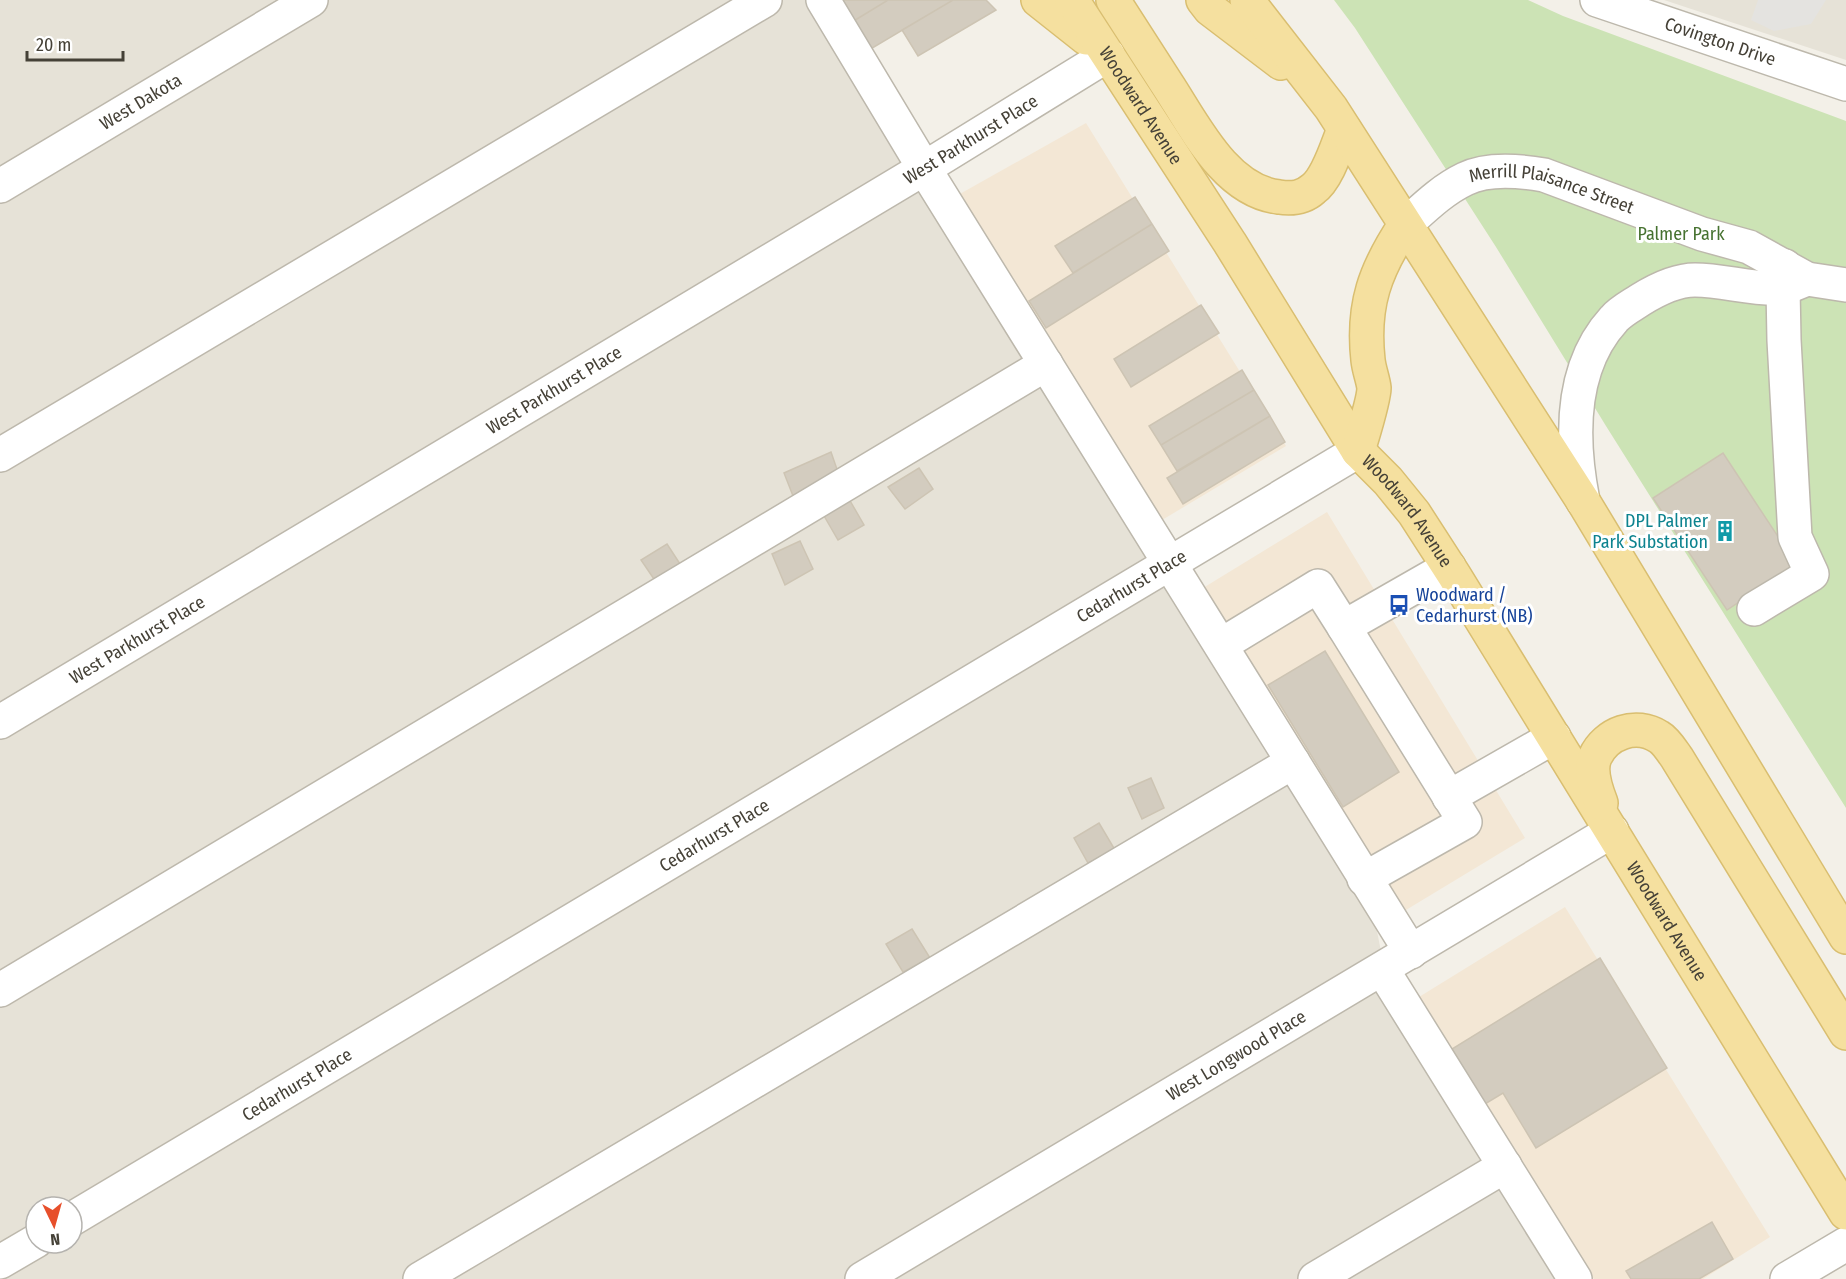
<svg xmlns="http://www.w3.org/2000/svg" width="1846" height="1279" font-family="'Fira Sans Condensed',sans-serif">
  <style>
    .residential { fill: #e6e2d7; fill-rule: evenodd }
    .commercial { fill: #f3e7d5 }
    .green { fill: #cce3b5 }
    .parking { fill: #e4e3e0 }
    .building { fill: #d3ccbf; stroke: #cdc4b3; stroke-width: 1.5 }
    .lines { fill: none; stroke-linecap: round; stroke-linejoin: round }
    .minor-casing { stroke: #bdb8ac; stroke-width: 36 }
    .major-casing { stroke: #d9be70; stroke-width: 36 }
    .minor { stroke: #fff; stroke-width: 33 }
    .major { stroke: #f5e09f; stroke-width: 33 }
    .labels { text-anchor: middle; stroke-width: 6; stroke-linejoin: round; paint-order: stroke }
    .street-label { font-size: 18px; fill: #454137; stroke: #fff }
    .park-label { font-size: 18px; fill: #467230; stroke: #fff }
    .culture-label { font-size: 18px; fill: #0d838f; stroke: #fff; text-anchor: end }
    .transit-label { font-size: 18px; fill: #164399; stroke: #fff; text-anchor: start }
  </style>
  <rect width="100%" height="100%" fill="#f3f0e8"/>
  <!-- residential -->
  <path class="residential" d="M 0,0 L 806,0 L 1376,926 L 1393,1013 L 1556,1279 L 0,1279 ZM 36,1207 L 72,1207 L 72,1243 L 36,1243 Z
    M 1664,0 L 1846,0 L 1846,60 Z"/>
  <!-- commercial -->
  <path class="commercial" d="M 1086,123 L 1286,446 L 1162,520 L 958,195 Z
    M 1327,512 L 1525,838 L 1401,913 L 1203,588 Z
    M 1565,907 L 1770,1237 L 1703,1279 L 1594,1279 L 1419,997 Z"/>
  <!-- green -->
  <path class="green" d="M 1334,0 L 1528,0 L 1563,16 L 1846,121 L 1846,808 L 1606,426 L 1496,247 L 1355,28 Z"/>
  <!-- parking -->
  <path class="parking" d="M 1758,0 L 1826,0 L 1811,24 L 1774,31 L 1751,20 Z"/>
  <!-- building -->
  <path class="building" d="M 839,0 L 888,0 L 852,22 Z
    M 888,0 L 953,0 L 869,50 L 852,22 Z
    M 953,0 L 986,0 L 996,10 L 918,56 L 902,30 Z
    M 1135,197 L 1152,224 L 1073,273 L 1055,246 Z
    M 1152,224 L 1169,251 L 1046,328 L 1029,301 Z
    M 1201,305 L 1219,333 L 1131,387 L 1114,359 Z
    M 1242,370 L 1254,390 L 1161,445 L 1149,426 Z
    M 1254,390 L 1270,416 L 1177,471 L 1161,445 Z
    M 1270,416 L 1285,442 L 1183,504 L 1167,478 Z
    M 831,452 L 841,481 L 795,501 L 784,473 Z
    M 1723,453 L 1796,564 L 1727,610 L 1653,498 Z
    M 919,468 L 933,489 L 905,509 L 888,487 Z
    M 849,499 L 864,525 L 838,540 L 823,514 Z
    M 800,541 L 813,569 L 785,585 L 772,554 Z
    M 667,544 L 684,570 L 658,585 L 641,560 Z
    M 1325,651 L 1399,772 L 1343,807 L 1268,685 Z
    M 1151,778 L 1164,808 L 1142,819 L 1128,788 Z
    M 1099,823 L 1115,850 L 1088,863 L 1074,838 Z
    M 912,929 L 930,958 L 903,972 L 886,944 Z
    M 1600,958 L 1667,1068 L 1536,1148 L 1503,1093 L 1485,1104 L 1452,1049 Z
    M 1712,1222 L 1733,1259 L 1699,1279 L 1631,1279 L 1626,1271 Z"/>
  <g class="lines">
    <defs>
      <g id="minor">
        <path d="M 823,0 L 924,168 L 1411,952"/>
        <path id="s1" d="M 1597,0 L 1846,84"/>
        <path id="s2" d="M 0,186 L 311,0"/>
        <path id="s3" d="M 1405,225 C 1424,208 1442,190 1465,179 C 1487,168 1521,171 1544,175 L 1702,234 L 1749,247 L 1807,279 L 1846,285"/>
        <path d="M 0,455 L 765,0"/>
        <path d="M 1583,501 C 1571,440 1569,368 1614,319 C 1621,311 1631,306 1640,300 C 1656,290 1675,280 1695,280 C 1724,280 1752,290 1781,288 C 1790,287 1799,282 1807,279"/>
        <path d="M 1754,609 L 1812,574 L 1795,537 L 1784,340 L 1783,288 L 1785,266"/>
        <path d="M 1344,627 L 1465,822 L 1364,879"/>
        <path d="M 1221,645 L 1318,586 L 1344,627 L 1449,567"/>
        <path id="s4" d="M 0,722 L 928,166 L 1108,55"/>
        <path d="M 1449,797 L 1554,737"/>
        <path d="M 1382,969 L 1575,1279"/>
        <path d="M 0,990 L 1046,364"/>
        <path id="s5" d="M 72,1219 L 1358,451"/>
        <path d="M 0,1262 L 36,1241"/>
        <path d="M 420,1279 L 1293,762"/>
        <path id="s6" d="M 862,1279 L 1612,831"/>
        <path d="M 1315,1279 L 1505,1166"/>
        <path d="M 1787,1279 L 1846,1244"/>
      </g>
      <g id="major">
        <path d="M 1038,0 L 1086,38"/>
        <path id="s7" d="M 1072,0 L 1230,243 L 1358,451 L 1388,481 L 1414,513 L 1454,575 L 1846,1213"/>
        <path d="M 1113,0 C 1131,28 1149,56 1167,84 C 1194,125 1225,191 1279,197 C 1292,199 1303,198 1313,189 C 1328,178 1337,146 1344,129"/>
        <path d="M 1203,0 L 1210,9 L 1281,63"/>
        <path d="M 1247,0 L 1331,108 L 1583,501 L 1846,937"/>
        <path d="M 1358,451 C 1362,437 1374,400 1374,388 C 1373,379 1369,370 1368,360 C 1362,305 1375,270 1405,225"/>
        <path d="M 1601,803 C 1596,790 1589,771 1595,757 C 1606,733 1636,722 1659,737 C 1666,741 1672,751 1677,758 L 1846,1033"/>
      </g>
    </defs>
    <!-- minor casing -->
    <use href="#minor" class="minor-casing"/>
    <!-- major casing -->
    <use href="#major" class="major-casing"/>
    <!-- minor -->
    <use href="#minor" class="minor"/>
    <!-- major -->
    <use href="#major" class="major"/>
  </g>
  <!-- icons -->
  <defs>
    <symbol id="building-bare" viewBox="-9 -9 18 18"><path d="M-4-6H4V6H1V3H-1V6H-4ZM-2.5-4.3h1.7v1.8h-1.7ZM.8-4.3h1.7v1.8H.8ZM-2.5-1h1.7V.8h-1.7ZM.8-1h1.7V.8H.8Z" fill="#0f9aa8" stroke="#fff" stroke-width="2.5" paint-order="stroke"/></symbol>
    <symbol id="bus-bare" viewBox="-9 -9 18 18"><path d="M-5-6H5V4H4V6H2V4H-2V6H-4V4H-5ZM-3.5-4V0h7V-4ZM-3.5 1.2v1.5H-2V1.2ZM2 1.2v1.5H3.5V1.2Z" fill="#1a4fb4" stroke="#fff" stroke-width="2.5" paint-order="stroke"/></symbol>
  </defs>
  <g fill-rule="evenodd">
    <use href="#building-bare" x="1710" y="516" width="30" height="30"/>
    <use href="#bus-bare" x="1384" y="590" width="30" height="30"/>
  </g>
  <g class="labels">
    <!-- street labels -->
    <g class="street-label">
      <text dy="6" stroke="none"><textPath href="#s1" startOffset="130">Covington Drive</textPath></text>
      <text dy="6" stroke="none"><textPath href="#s2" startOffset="164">West Dakota</textPath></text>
      <text dy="6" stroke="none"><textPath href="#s7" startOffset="126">Woodward Avenue</textPath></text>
      <text dy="6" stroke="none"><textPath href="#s4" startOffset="1132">West Parkhurst Place</textPath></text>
      <text dy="6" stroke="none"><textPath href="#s3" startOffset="166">Merrill Plaisance Street</textPath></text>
      <text dy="6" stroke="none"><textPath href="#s4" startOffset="646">West Parkhurst Place</textPath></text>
      <text dy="6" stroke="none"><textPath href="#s7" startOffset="612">Woodward Avenue</textPath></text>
      <text dy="6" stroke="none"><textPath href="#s5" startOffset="1234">Cedarhurst Place</textPath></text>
      <text dy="6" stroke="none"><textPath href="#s4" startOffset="160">West Parkhurst Place</textPath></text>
      <text dy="6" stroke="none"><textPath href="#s5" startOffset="748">Cedarhurst Place</textPath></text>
      <text dy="6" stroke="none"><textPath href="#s7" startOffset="1098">Woodward Avenue</textPath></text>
      <text dy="6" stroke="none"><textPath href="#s6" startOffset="436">West Longwood Place</textPath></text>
      <text dy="6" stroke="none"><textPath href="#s5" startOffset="262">Cedarhurst Place</textPath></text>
    </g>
    <!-- park labels -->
    <g class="park-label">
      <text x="1681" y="240">Palmer Park</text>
    </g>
    <!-- culture labels -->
    <g class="culture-label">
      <text x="1708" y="527">DPL Palmer<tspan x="1708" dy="21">Park Substation</tspan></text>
    </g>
    <!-- transit labels -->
    <g class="transit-label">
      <text x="1416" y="601">Woodward /<tspan x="1416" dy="21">Cedarhurst (NB)</tspan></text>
    </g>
  </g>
  <!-- north arrow -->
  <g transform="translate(54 1225) rotate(175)"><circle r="28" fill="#ffffff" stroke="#b5b3af" stroke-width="1.5"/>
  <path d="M0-4.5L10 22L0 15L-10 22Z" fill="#e74f2b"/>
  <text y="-9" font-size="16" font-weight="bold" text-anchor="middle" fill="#454137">N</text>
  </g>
  <!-- scale -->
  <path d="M27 51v9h96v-9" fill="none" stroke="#454137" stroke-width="3"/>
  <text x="36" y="51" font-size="18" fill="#454137" stroke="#ffffff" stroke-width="4.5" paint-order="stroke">20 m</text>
</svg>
